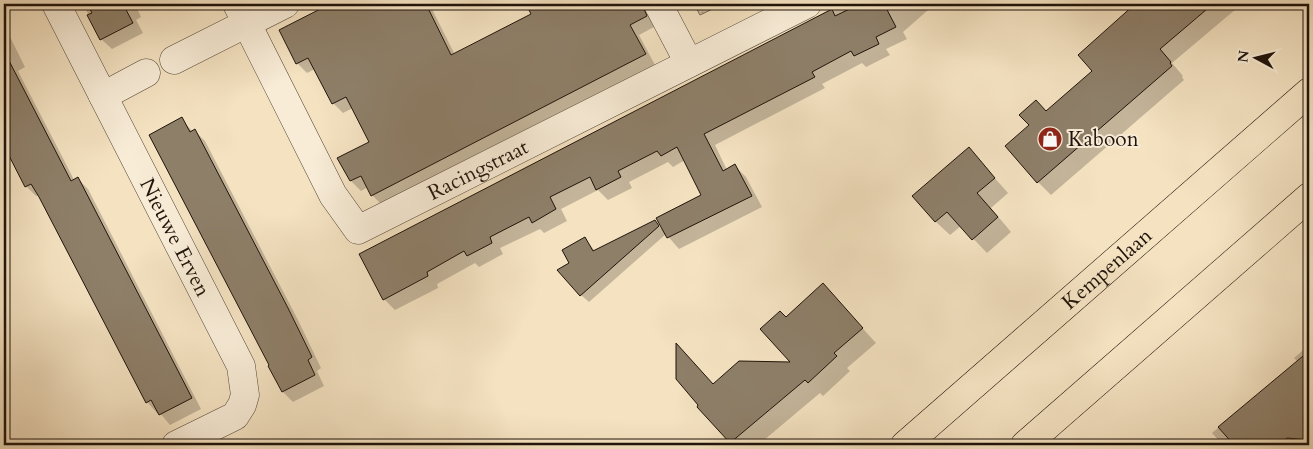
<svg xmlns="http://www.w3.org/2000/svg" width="1313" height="449" font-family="Cardo,serif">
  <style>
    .grass { fill: url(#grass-dots); stroke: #786956 }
    .shadow { fill: #0003 }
    .building { fill: #8e7f69; stroke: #1f130a }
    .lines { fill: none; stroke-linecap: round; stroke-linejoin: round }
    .minor-casing { stroke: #544738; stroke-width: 29 }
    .major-casing { stroke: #1f130a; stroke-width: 29 }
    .minor { stroke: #f8ecd7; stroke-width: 28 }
    .major { stroke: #f4e2c1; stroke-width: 28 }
    .labels { text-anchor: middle; stroke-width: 4; stroke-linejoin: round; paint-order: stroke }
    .poi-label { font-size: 21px; fill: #1f130a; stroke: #f8ecd7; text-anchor: start }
    .street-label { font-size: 21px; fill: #1f130a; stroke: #f8ecd7 }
  </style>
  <defs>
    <pattern id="grass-dots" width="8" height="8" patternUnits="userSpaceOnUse" patternTransform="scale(1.25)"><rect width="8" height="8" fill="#d0bfa2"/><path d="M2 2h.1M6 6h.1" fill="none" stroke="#b2a38a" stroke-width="1.8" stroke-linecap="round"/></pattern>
  </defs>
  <rect width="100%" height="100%" fill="#f4e2c1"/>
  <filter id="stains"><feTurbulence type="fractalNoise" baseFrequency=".004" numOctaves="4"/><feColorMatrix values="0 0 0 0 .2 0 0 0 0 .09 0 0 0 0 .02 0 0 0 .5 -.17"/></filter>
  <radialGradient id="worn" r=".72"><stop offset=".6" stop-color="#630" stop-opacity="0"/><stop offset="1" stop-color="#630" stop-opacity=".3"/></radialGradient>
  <!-- grass -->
  <path class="grass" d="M 694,4 L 723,4 L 700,15 Z"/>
  <!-- shadow -->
  <path class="shadow" d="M 83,4 L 135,4 L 141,17 L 136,20 L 143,33 L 112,49 L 101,39 Z
    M 333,4 L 442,4 L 432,9 L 455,55 L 533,14 L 527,4 L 647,4 L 656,26 L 639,35 L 655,65 L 382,205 L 372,195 L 368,187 L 361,191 L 351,181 L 339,158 L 370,142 L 353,108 L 343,113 L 333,103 L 315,69 L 307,73 L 297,63 L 280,31 Z
    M 847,4 L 935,4 L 903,32 L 907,39 L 886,49 L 890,55 L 866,67 L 862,63 L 822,84 L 825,88 L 715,145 L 727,170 L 735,166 L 746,177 L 762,207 L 679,249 L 666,234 L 589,302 L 581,295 L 571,264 L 585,239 L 595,251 L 655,222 L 664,231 L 703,195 L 685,160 L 673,167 L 668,162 L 629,182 L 632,188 L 608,200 L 598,190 L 561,209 L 567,221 L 544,233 L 540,229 L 500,248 L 503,254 L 479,267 L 475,263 L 437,284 L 438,288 L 395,310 L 384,299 L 360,254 Z
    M 1137,4 L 1231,4 L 1236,9 L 1172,63 L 1183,76 L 1182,77 L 1184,80 L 1051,195 L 1038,182 L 1046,112 L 1094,71 L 1079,55 Z
    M 4,25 L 25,67 L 18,71 L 68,168 L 74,180 L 78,179 L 88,189 L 201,409 L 170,425 L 159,412 L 157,413 L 147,402 L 39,195 L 36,196 L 26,186 L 4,143 Z
    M 181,119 L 193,132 L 195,131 L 205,141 L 298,320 L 321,368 L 317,371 L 324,386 L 293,402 L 283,392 Z
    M 969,149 L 1008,193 L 991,208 L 1011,232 L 987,253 L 961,226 L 950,235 L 935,221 Z
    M 823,285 L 876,343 L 847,368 L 850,371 L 823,396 L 820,393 L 758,445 L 735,445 L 699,407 L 714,385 L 792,363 L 786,318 Z
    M 1309,345 L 1309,445 L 1223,445 L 1212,433 L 1298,362 L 1294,358 Z
    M 4,435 L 13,445 L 4,445 Z"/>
  <!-- building -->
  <path class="building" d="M 87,4 L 123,4 L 133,23 L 100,40 L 87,15 L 92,13 Z
    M 330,4 L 426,4 L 451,55 L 531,14 L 526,4 L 642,4 L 647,16 L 630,25 L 646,54 L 371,196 L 361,176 L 350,181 L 337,158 L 369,142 L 346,97 L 332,104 L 308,58 L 296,64 L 279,30 Z
    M 860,4 L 884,4 L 896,27 L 876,37 L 879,44 L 854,56 L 851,51 L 812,72 L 815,77 L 704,134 L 723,171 L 735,164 L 752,196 L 667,238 L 656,218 L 701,195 L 677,147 L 661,156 L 657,151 L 618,171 L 621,177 L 596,190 L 590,177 L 550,197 L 556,209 L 532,223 L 529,217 L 490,237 L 492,243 L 467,256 L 464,251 L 427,272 L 428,276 L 383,300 L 359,254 L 832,9 L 835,16 Z
    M 1135,4 L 1213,4 L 1160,49 L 1171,62 L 1170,63 L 1172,66 L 1037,183 L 1005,146 L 1029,125 L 1019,115 L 1036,100 L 1046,111 L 1092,71 L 1078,55 Z
    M 4,51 L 71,181 L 78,177 L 192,398 L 159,415 L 151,400 L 146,403 L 39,197 L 31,184 L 25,187 L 4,146 Z
    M 182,117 L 190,132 L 195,129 L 288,308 L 312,357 L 308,360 L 315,375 L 282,392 L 268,366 L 269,365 L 149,135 Z
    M 969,147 L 995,178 L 977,193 L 998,217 L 972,240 L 947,212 L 935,222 L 912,196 Z
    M 655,220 L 659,226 L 580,296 L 557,270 L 569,263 L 562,250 L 585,237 L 593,251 Z
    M 823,283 L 863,328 L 834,353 L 837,356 L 808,383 L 805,380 L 730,443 L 697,407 L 698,405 L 676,379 L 676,343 L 713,384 L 739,361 L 790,362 L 760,329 L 780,311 L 786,317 Z
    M 1309,351 L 1309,440 L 1287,438 L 1278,445 L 1234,445 L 1218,427 Z"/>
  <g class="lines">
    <defs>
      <g id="minor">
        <path id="s1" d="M 56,4 L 241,366 L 245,395 L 242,405 L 235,416 L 176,445"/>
        <path id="s2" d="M 237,4 L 333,195 L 358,230 L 807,4"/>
        <path d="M 658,4 L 689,63"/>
        <path d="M 174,60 L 285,4"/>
        <path d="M 103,96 L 146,73"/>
      </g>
      <g id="major">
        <path id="s3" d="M 905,445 L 1309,92"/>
        <path d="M 1025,445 L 1309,197"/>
      </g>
    </defs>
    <!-- minor casing -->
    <use href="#minor" class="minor-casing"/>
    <!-- major casing -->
    <use href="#major" class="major-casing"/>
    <!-- minor -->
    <use href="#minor" class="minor"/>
    <!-- major -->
    <use href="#major" class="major"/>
  </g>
  <!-- icons -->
  <defs>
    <symbol id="shop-disc" viewBox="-11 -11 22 22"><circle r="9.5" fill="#8f2418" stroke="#f8ecd7"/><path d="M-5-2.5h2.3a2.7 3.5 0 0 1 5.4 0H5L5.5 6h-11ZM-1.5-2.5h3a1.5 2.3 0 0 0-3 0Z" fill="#fff"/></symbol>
  </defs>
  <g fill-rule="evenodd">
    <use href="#shop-disc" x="1036" y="125" width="28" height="28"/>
  </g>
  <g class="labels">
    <!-- poi labels -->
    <g class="poi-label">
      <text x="1068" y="146">Kaboon</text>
    </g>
    <!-- street labels -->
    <g class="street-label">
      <text dy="7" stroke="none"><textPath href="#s2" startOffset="391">Racingstraat</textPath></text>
      <text dy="7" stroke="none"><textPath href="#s1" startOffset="262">Nieuwe Erven</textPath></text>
      <text dy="7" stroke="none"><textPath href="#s3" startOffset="268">Kempenlaan</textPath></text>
    </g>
  </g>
  <!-- margin -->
  <rect width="1313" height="449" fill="none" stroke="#f4e2c1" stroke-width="20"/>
  <rect x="5" y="5" width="1303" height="439" fill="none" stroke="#1f130a" stroke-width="2.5"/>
  <rect x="10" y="10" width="1293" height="429" fill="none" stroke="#1f130a"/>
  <!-- north arrow -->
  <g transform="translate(1256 58) rotate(277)" stroke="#f8ecd7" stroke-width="4" paint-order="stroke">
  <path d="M0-4L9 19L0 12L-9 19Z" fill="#1f130a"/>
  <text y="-8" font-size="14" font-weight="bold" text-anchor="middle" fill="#1f130a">N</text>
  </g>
  <rect width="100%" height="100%" filter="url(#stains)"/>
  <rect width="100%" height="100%" fill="url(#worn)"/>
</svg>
